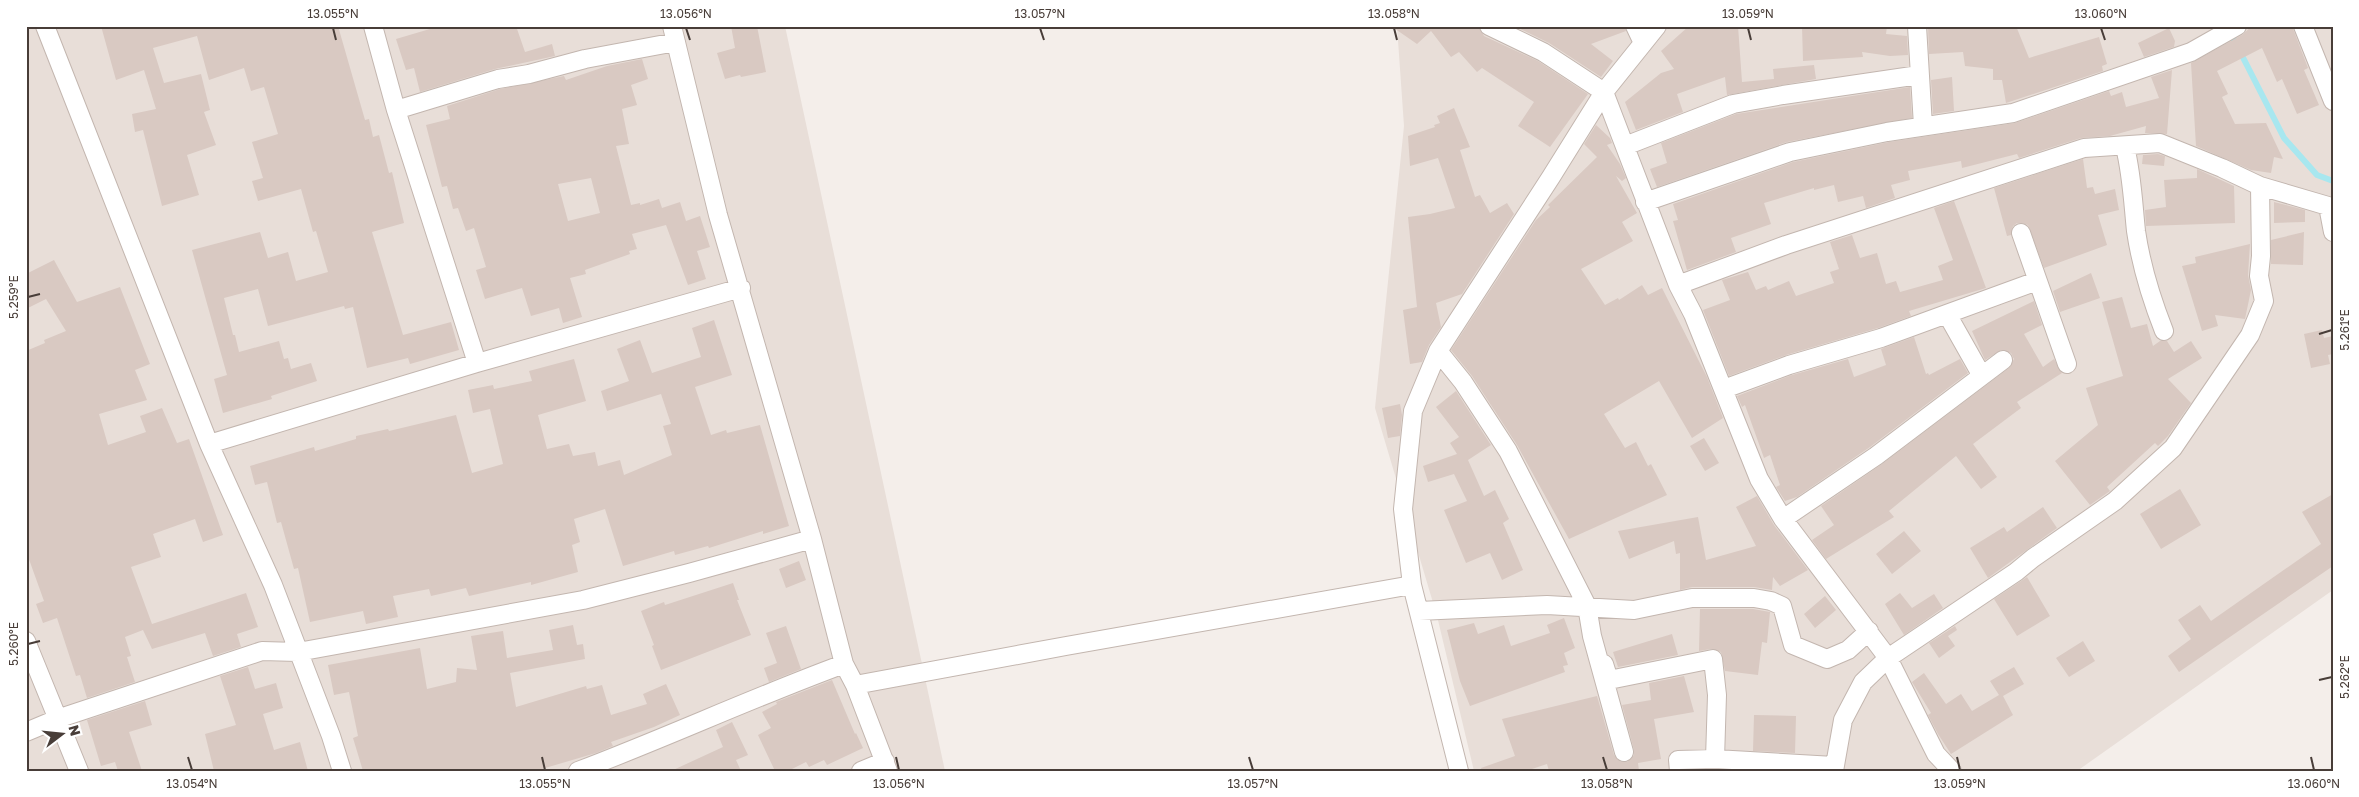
<svg xmlns="http://www.w3.org/2000/svg" width="2359" height="797" font-family="'Golos Text',sans-serif">
  <style>
    .residential { fill: #e8ded8 }
    .lines { fill: none; stroke-linecap: round; stroke-linejoin: round }
    .stream { stroke: #a8e7ef; stroke-width: 6 }
    .building { fill: #d9c9c2; fill-rule: evenodd }
    .street-casing { stroke: #c3b6af; stroke-width: 20 }
    .street { stroke: #fff; stroke-width: 18 }
    .ticks { fill: none; stroke: #483d38; stroke-width: 2 }
    .neatline { fill: none; stroke: #483d38; stroke-width: 2 }
    .ticks-label { font-size: 12px; text-anchor: middle; fill: #483d38 }
  </style>
  <rect width="100%" height="100%" fill="#f4eeea"/>
  <!-- residential -->
  <path class="residential" d="M 26,26 L 785,26 L 945,771 L 26,771 Z
    M 1397,26 L 2333,26 L 2333,590 L 2077,771 L 1474,771 L 1437,616 L 1375,408 L 1404,126 Z"/>
  <g class="lines">
    <!-- stream -->
    <path class="stream" d="M 2230,32 L 2284,138 L 2317,175 L 2333,181"/>
  </g>
  <!-- building -->
  <path class="building" d="M 101,26 L 338,26 L 365,120 L 369,119 L 373,137 L 379,135 L 389,173 L 392,172 L 404,223 L 372,232 L 403,335 L 451,322 L 459,350 L 410,364 L 408,358 L 367,368 L 353,307 L 345,309 L 344,306 L 268,326 L 258,289 L 224,298 L 233,335 L 235,335 L 239,352 L 279,341 L 284,359 L 288,358 L 291,369 L 311,363 L 317,381 L 271,396 L 272,399 L 223,413 L 214,379 L 227,375 L 192,250 L 260,232 L 268,258 L 288,252 L 296,281 L 328,272 L 316,231 L 313,232 L 301,189 L 258,201 L 252,181 L 263,178 L 252,142 L 278,134 L 264,87 L 251,91 L 244,68 L 209,80 L 197,36 L 153,48 L 164,83 L 201,74 L 210,110 L 204,112 L 216,145 L 187,155 L 199,195 L 162,206 L 143,130 L 135,132 L 132,114 L 156,109 L 144,70 L 116,80 Z
    M 440,26 L 516,26 L 525,52 L 552,44 L 555,56 L 495,69 L 420,92 L 414,68 L 406,70 L 396,39 Z
    M 731,26 L 757,26 L 766,72 L 741,77 L 740,75 L 725,79 L 717,53 L 735,48 Z
    M 1391,26 L 1478,26 L 1484,36 L 1538,61 L 1588,94 L 1550,147 L 1518,126 L 1534,102 L 1482,68 L 1477,72 L 1459,52 L 1451,57 L 1431,31 L 1417,44 Z
    M 1514,26 L 1625,26 L 1626,31 L 1591,44 L 1613,61 L 1601,77 L 1549,43 Z
    M 1689,26 L 1738,26 L 1742,82 L 1774,79 L 1773,69 L 1814,65 L 1816,79 L 1727,95 L 1725,77 L 1677,94 L 1683,112 L 1636,130 L 1625,102 L 1661,73 L 1674,69 L 1661,51 Z
    M 1802,26 L 1887,26 L 1886,34 L 1907,36 L 1908,55 L 1890,56 L 1862,52 L 1863,57 L 1803,61 Z
    M 1928,26 L 2016,26 L 2029,58 L 2099,37 L 2107,64 L 2102,66 L 2103,71 L 2006,103 L 2002,80 L 1993,80 L 1993,69 L 1965,66 L 1963,52 L 1929,54 Z
    M 2252,26 L 2292,26 L 2308,68 L 2304,70 L 2319,105 L 2297,114 L 2282,79 L 2277,82 L 2262,48 L 2217,71 L 2228,94 L 2222,97 L 2235,124 L 2266,123 L 2283,159 L 2274,157 L 2271,173 L 2251,170 L 2196,146 L 2191,63 L 2242,35 Z
    M 2169,28 L 2175,41 L 2174,47 L 2144,57 L 2138,43 Z
    M 642,59 L 648,79 L 631,85 L 637,105 L 622,109 L 629,144 L 616,146 L 631,205 L 640,203 L 640,205 L 659,199 L 662,208 L 680,202 L 686,221 L 700,216 L 710,247 L 697,251 L 706,279 L 688,285 L 666,225 L 632,234 L 637,249 L 629,251 L 630,254 L 585,270 L 586,274 L 570,278 L 582,317 L 563,323 L 559,308 L 531,316 L 522,288 L 485,299 L 476,270 L 486,267 L 474,228 L 466,231 L 458,208 L 453,209 L 447,186 L 442,187 L 426,125 L 450,119 L 447,106 L 500,89 L 564,76 L 566,80 L 607,66 ZM 591,178 L 600,213 L 568,221 L 558,184 Z
    M 2172,70 L 2167,134 L 2145,133 L 2146,126 L 2110,136 L 2081,138 L 2019,158 L 2017,154 L 1962,168 L 1961,161 L 1908,171 L 1910,180 L 1891,185 L 1895,198 L 1866,208 L 1863,196 L 1838,202 L 1834,185 L 1814,190 L 1814,188 L 1764,203 L 1771,224 L 1731,238 L 1736,252 L 1687,270 L 1673,221 L 1678,220 L 1673,204 L 1793,162 L 1889,142 L 2015,123 L 2109,91 L 2111,96 L 2122,92 L 2126,107 L 2159,98 L 2151,77 Z
    M 1952,77 L 1954,111 L 1933,114 L 1931,80 Z
    M 1910,87 L 1912,118 L 1787,142 L 1657,187 L 1650,169 L 1667,163 L 1661,143 L 1736,114 Z
    M 1454,108 L 1470,147 L 1460,150 L 1475,197 L 1480,195 L 1490,213 L 1507,203 L 1514,214 L 1462,294 L 1436,303 L 1441,327 L 1429,345 L 1422,362 L 1410,364 L 1403,310 L 1417,307 L 1408,217 L 1430,214 L 1455,208 L 1438,158 L 1410,166 L 1408,136 L 1435,127 L 1434,125 L 1440,123 L 1437,116 Z
    M 1596,125 L 1610,138 L 1612,143 L 1607,145 L 1620,164 L 1626,178 L 1622,181 L 1616,176 L 1637,213 L 1622,222 L 1633,241 L 1581,269 L 1605,305 L 1618,298 L 1619,300 L 1642,285 L 1648,295 L 1662,288 L 1707,377 L 1723,418 L 1692,438 L 1659,381 L 1604,414 L 1625,448 L 1636,442 L 1648,466 L 1651,464 L 1667,495 L 1569,539 L 1517,445 L 1472,376 L 1451,350 L 1536,220 L 1550,207 L 1548,205 L 1597,157 L 1584,144 Z
    M 2158,154 L 2165,156 L 2164,166 L 2142,164 L 2143,155 Z
    M 2083,159 L 2087,188 L 2093,187 L 2095,194 L 2115,189 L 2119,210 L 2098,215 L 2107,245 L 2044,268 L 2028,225 L 2022,223 L 2017,223 L 2013,226 L 2011,235 L 2007,236 L 1994,188 Z
    M 2197,169 L 2234,186 L 2235,223 L 2146,226 L 2145,210 L 2166,207 L 2164,180 L 2197,178 Z
    M 1954,201 L 1986,288 L 1909,311 L 1911,316 L 1878,328 L 1786,355 L 1729,376 L 1703,310 L 1730,300 L 1722,280 L 1748,272 L 1756,290 L 1766,286 L 1768,290 L 1789,281 L 1796,296 L 1834,283 L 1830,272 L 1839,269 L 1830,242 L 1852,235 L 1860,258 L 1877,253 L 1886,284 L 1896,281 L 1900,292 L 1943,280 L 1938,266 L 1953,260 L 1934,208 Z
    M 2274,202 L 2305,210 L 2305,222 L 2274,223 Z
    M 2304,232 L 2303,265 L 2271,264 L 2271,240 Z
    M 2250,244 L 2248,275 L 2251,290 L 2245,319 L 2215,315 L 2218,326 L 2202,331 L 2182,266 L 2196,263 L 2195,257 Z
    M 54,260 L 77,302 L 120,287 L 150,364 L 135,370 L 147,400 L 99,414 L 108,445 L 146,432 L 140,416 L 162,408 L 177,443 L 189,439 L 223,535 L 203,542 L 195,519 L 153,534 L 161,557 L 131,567 L 152,624 L 246,593 L 258,627 L 237,634 L 241,647 L 213,656 L 205,633 L 152,649 L 143,630 L 125,637 L 131,656 L 127,657 L 135,682 L 87,698 L 80,675 L 76,676 L 57,618 L 43,623 L 36,604 L 44,601 L 26,551 L 26,351 L 45,343 L 44,340 L 66,331 L 46,299 L 26,309 L 26,274 Z
    M 2091,273 L 2100,298 L 2060,312 L 2053,291 Z
    M 2122,297 L 2131,328 L 2147,324 L 2153,346 L 2160,341 L 2167,341 L 2174,352 L 2191,341 L 2202,358 L 2168,379 L 2191,403 L 2168,436 L 2158,446 L 2155,443 L 2107,487 L 2110,491 L 2090,505 L 2055,461 L 2098,425 L 2086,388 L 2123,376 L 2102,302 Z
    M 2034,301 L 2042,325 L 2024,334 L 2043,367 L 2054,359 L 2062,373 L 2017,402 L 2021,408 L 1973,444 L 1997,477 L 1981,489 L 1956,456 L 1889,511 L 1894,517 L 1826,559 L 1812,540 L 1834,525 L 1821,506 L 1882,464 L 2009,368 L 2014,359 L 2011,353 L 2001,350 L 1985,360 L 1972,331 Z
    M 714,320 L 732,375 L 695,387 L 711,435 L 726,430 L 727,433 L 760,425 L 789,526 L 763,534 L 763,531 L 709,548 L 708,546 L 675,555 L 674,551 L 623,566 L 605,509 L 574,519 L 580,542 L 572,545 L 578,572 L 531,585 L 531,582 L 469,596 L 466,588 L 431,596 L 429,589 L 393,596 L 398,617 L 366,624 L 363,611 L 310,622 L 298,568 L 294,569 L 281,522 L 277,523 L 267,482 L 255,485 L 250,466 L 314,447 L 315,451 L 356,439 L 356,436 L 388,429 L 389,431 L 456,415 L 472,473 L 503,464 L 490,409 L 473,413 L 468,390 L 493,385 L 494,389 L 532,381 L 529,371 L 574,359 L 586,401 L 538,415 L 547,449 L 569,444 L 573,456 L 595,452 L 598,466 L 620,460 L 624,475 L 672,455 L 663,426 L 671,424 L 661,394 L 607,411 L 601,391 L 629,381 L 617,349 L 640,340 L 652,373 L 655,372 L 701,357 L 692,328 Z
    M 2322,330 L 2324,338 L 2333,336 L 2333,354 L 2328,355 L 2330,364 L 2311,368 L 2304,334 Z
    M 1914,337 L 1926,374 L 1928,373 L 1929,375 L 1960,359 L 1968,373 L 1870,447 L 1797,497 L 1785,501 L 1776,487 L 1780,485 L 1770,455 L 1764,458 L 1745,405 L 1742,407 L 1737,396 L 1792,375 L 1848,359 L 1854,377 L 1886,365 L 1881,349 Z
    M 1456,391 L 1491,445 L 1468,460 L 1484,496 L 1495,490 L 1509,519 L 1503,523 L 1523,570 L 1502,580 L 1490,553 L 1466,563 L 1444,510 L 1467,501 L 1454,474 L 1428,482 L 1423,466 L 1457,454 L 1450,443 L 1459,437 L 1436,407 Z
    M 1400,404 L 1402,415 L 1400,436 L 1388,438 L 1382,408 Z
    M 1704,438 L 1719,463 L 1705,471 L 1690,446 Z
    M 2180,489 L 2201,525 L 2161,549 L 2140,514 Z
    M 2333,494 L 2333,566 L 2179,672 L 2168,656 L 2191,639 L 2178,620 L 2200,605 L 2211,621 L 2321,544 L 2302,512 Z
    M 1757,496 L 1774,525 L 1808,570 L 1780,586 L 1773,577 L 1772,590 L 1754,587 L 1692,587 L 1680,590 L 1680,553 L 1676,554 L 1674,541 L 1629,559 L 1618,531 L 1698,517 L 1706,560 L 1756,546 L 1736,507 Z
    M 2043,507 L 2057,528 L 1988,578 L 1970,548 L 2004,527 L 2007,532 Z
    M 1904,531 L 1921,551 L 1892,574 L 1876,554 Z
    M 799,561 L 806,580 L 786,588 L 779,569 Z
    M 2027,577 L 2050,616 L 2017,636 L 1994,599 Z
    M 733,583 L 739,600 L 737,600 L 751,635 L 661,670 L 652,646 L 654,645 L 641,611 L 664,602 L 665,605 Z
    M 1900,593 L 1912,608 L 1934,594 L 1943,608 L 1904,635 L 1885,604 Z
    M 1825,596 L 1836,610 L 1815,628 L 1804,614 Z
    M 1700,609 L 1753,609 L 1770,612 L 1767,643 L 1762,642 L 1758,675 L 1725,671 L 1721,652 L 1711,649 L 1699,651 Z
    M 1564,618 L 1575,648 L 1564,653 L 1568,665 L 1563,666 L 1565,672 L 1470,706 L 1460,681 L 1447,630 L 1474,623 L 1478,634 L 1504,625 L 1511,646 L 1550,633 L 1547,625 Z
    M 573,625 L 577,645 L 583,644 L 585,659 L 510,673 L 516,707 L 586,686 L 587,689 L 602,685 L 611,715 L 647,704 L 643,694 L 666,684 L 680,715 L 654,727 L 611,742 L 613,746 L 596,753 L 535,771 L 363,771 L 353,738 L 358,736 L 349,692 L 334,695 L 328,665 L 420,648 L 427,689 L 456,682 L 457,668 L 477,670 L 471,636 L 503,631 L 507,658 L 553,650 L 549,630 Z
    M 786,626 L 801,669 L 769,682 L 764,668 L 777,663 L 766,633 Z
    M 1955,626 L 1957,630 L 1948,636 L 1955,646 L 1939,658 L 1929,643 Z
    M 1672,634 L 1678,655 L 1618,667 L 1613,652 Z
    M 2083,641 L 2095,661 L 2069,677 L 2056,658 Z
    M 248,667 L 255,689 L 276,683 L 283,708 L 263,714 L 274,750 L 300,742 L 308,771 L 214,771 L 205,734 L 236,725 L 220,676 Z
    M 2014,667 L 2024,684 L 2003,696 L 2013,715 L 1951,754 L 1938,734 L 1928,715 L 1931,713 L 1912,682 L 1924,673 L 1946,704 L 1961,694 L 1972,711 L 1999,695 L 1990,681 Z
    M 1684,676 L 1694,712 L 1654,719 L 1661,759 L 1638,763 L 1639,771 L 1549,771 L 1547,764 L 1526,771 L 1482,771 L 1481,768 L 1515,756 L 1502,719 L 1597,696 L 1614,755 L 1621,762 L 1627,762 L 1634,755 L 1634,750 L 1622,705 L 1651,700 L 1649,683 Z
    M 832,680 L 855,734 L 856,733 L 863,748 L 827,765 L 824,760 L 809,767 L 806,762 L 788,771 L 775,771 L 758,735 L 771,728 L 762,712 L 777,704 L 776,702 Z
    M 145,701 L 152,725 L 129,732 L 142,771 L 118,771 L 115,762 L 101,766 L 87,720 Z
    M 1754,715 L 1796,716 L 1795,753 L 1753,751 Z
    M 732,722 L 748,755 L 736,760 L 741,771 L 671,771 L 723,747 L 716,730 Z"/>
  <g class="lines">
    <defs>
      <path id="street" d="M 45,26 L 209,444 L 273,585 L 331,736 L 342,771
        M 373,26 L 396,110 L 477,363
        M 672,26 L 718,215 L 812,539 L 844,664 L 855,685 L 888,771
        M 1489,26 L 1543,52 L 1604,92 L 1678,285 L 1693,314 L 1759,479 L 1783,519 L 1888,658 L 1936,754 L 1952,771
        M 1635,26 L 1643,43
        M 1917,26 L 1923,126
        M 2303,26 L 2333,101
        M 396,110 L 498,79 L 529,74 L 585,59 L 676,42
        M 1625,146 L 1733,104 L 1783,95 L 1919,75
        M 2125,147 C 2132,175 2133,202 2136,231 C 2141,265 2151,298 2164,331
        M 1645,202 L 1790,152 L 1887,132 L 2013,113 L 2191,52 L 2237,26
        M 2021,233 L 2067,364
        M 1678,285 L 1786,245 L 2084,148 L 2160,143 L 2222,168 L 2260,186 L 2328,206 L 2333,232
        M 1947,314 L 1982,376
        M 1438,351 L 1463,382 L 1508,451 L 1587,606 L 1592,636 L 1624,752
        M 1724,389 L 1789,365 L 1881,338 L 2037,281
        M 209,444 L 477,363 L 741,288
        M 1783,519 L 1876,456 L 2003,360
        M 1419,611 L 1547,605 L 1634,610 L 1692,598 L 1754,598 L 1771,601 L 1782,606 L 1793,645 L 1827,659 L 1848,650 L 1869,631
        M 26,641 L 79,771
        M 1604,664 L 1609,680 L 1713,659 L 1717,695 L 1715,759 L 1678,760 L 1679,771
        M 855,685 L 1066,646 L 1412,585
        M 26,732 L 57,719 L 262,651 L 298,652 L 583,600 L 689,573 L 812,539
        M 1715,759 L 1834,766
        M 578,771 C 668,737 754,697 844,664
        M 861,771 L 885,761
        M 1459,771 L 1412,585 L 1403,509 L 1413,411 L 1438,351 L 1551,177 L 1604,92 L 1657,26
        M 1834,771 L 1843,720 L 1863,682 L 1888,658 L 2016,572 L 2033,558 L 2115,501 L 2173,448 L 2250,335 L 2264,301 L 2259,276 L 2261,256 L 2260,186"/>
    </defs>
    <!-- street casing -->
    <use href="#street" class="street-casing"/>
    <!-- street -->
    <use href="#street" class="street"/>
  </g>
  <!-- ticks -->
  <path class="ticks" d="M 333,28 L 336,40M 686,28 L 690,40M 1040,28 L 1044,40M 1394,28 L 1397,40M 1748,28 L 1751,40M 2101,28 L 2105,40M 28,297 L 40,294M 2319,334 L 2332,330M 28,644 L 40,641M 2319,680 L 2332,677M 188,757 L 192,770M 542,757 L 545,770M 896,757 L 899,770M 1249,757 L 1253,770M 1603,757 L 1607,770M 1957,757 L 1960,770M 2311,757 L 2314,770"/>
  <!-- border -->
  <rect width="2359" height="797" fill="none" stroke="#ffffff" stroke-width="55"/>
  <!-- north arrow -->
  <g transform="translate(62 734) rotate(74)" stroke="#ffffff" stroke-width="4" paint-order="stroke">
  <path d="M0-4L9 19L0 12L-9 19Z" fill="#483d38"/>
  <text y="-8" font-size="14" font-weight="bold" text-anchor="middle" fill="#483d38">N</text>
  </g>
  <rect x="28" y="28" width="2304" height="742" class="neatline"/>
  <g class="ticks-label">
    <text x="333" y="18">13.055°N</text>
    <text x="686" y="18">13.056°N</text>
    <text x="1040" y="18">13.057°N</text>
    <text x="1394" y="18">13.058°N</text>
    <text x="1748" y="18">13.059°N</text>
    <text x="2101" y="18">13.060°N</text>
    <text transform="translate(14 297) rotate(-90)" y="4">5.259°E</text>
    <text transform="translate(2345 330) rotate(-90)" y="4">5.261°E</text>
    <text transform="translate(14 644) rotate(-90)" y="4">5.260°E</text>
    <text transform="translate(2345 677) rotate(-90)" y="4">5.262°E</text>
    <text x="192" y="788">13.054°N</text>
    <text x="545" y="788">13.055°N</text>
    <text x="899" y="788">13.056°N</text>
    <text x="1253" y="788">13.057°N</text>
    <text x="1607" y="788">13.058°N</text>
    <text x="1960" y="788">13.059°N</text>
    <text x="2314" y="788">13.060°N</text>
  </g>
</svg>
